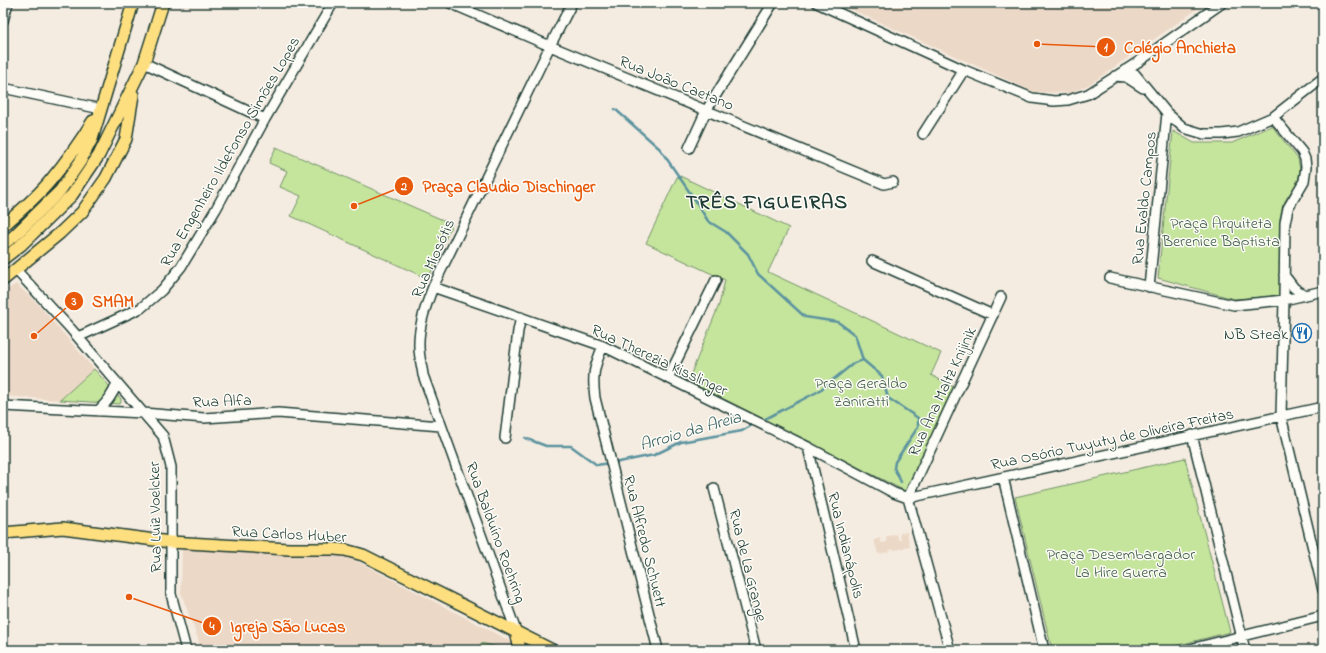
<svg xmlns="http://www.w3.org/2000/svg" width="1326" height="653" font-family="'Indie Flower',sans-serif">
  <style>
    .built { fill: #ecd8c6 }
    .green { fill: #c5e59d; stroke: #729168 }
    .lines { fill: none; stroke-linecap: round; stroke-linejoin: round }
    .stream { stroke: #5c939f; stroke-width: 2.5 }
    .minor-casing { stroke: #1f3d34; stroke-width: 12 }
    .major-casing { stroke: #1f3d34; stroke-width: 14 }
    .minor { stroke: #fdfcf7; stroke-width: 9 }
    .major { stroke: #fedf80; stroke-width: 11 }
    .labels { text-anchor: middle; stroke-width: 3; stroke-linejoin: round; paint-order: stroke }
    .street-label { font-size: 16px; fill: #1f3d34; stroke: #fdfcf7 }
    .park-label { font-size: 16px; fill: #405f49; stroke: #fdfcf7 }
    .poi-label { font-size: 16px; fill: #1f3d34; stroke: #fdfcf7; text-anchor: end }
    .water-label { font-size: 17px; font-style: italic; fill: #386160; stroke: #fdfcf7 }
    .district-label { font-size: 20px; font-weight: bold; letter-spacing: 1px; fill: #1f3d34; stroke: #fdfcf7 }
    .leader { fill: none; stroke: #e8590c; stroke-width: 1.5 }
    .callout-dot { fill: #e8590c; stroke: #fdfcf7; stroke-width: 1.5 }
    .mark-label { font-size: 12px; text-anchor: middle; font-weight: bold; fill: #fff }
    .callout-label { font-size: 17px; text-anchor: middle; font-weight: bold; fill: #e8590c; stroke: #fdfcf7; stroke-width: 3; stroke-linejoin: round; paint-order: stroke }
  </style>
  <rect width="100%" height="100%" fill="#f5ece1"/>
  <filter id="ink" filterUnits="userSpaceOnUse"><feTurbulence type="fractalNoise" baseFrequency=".025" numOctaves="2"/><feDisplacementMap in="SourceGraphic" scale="8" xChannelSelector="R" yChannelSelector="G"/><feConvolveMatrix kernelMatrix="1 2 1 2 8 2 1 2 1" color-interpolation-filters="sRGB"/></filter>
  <g filter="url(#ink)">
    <!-- built -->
    <path class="built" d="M 837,3 L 1206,3 L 1090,84 L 1070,93 L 1034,92 Z
      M 16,284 L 36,302 L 94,369 L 60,400 L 3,396 L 3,292 Z
      M 907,532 L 910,547 L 895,550 L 894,549 L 889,550 L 889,552 L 878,554 L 874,540 L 880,538 L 881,543 L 887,542 L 886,537 L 897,534 L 899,540 L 901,540 L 900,533 Z
      M 182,544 L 349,557 L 514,643 L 515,650 L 202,650 L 181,593 Z"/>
    <!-- green -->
    <path class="green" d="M 1272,126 L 1298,159 L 1300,170 L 1298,181 L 1285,201 L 1280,218 L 1280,296 L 1234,299 L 1158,278 L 1173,131 L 1194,143 L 1232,143 Z
      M 276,147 L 452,224 L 428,279 L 291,216 L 301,196 L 280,187 L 287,171 L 269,163 Z
      M 678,175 L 789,228 L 768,272 L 941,353 L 931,375 L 954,387 L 907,492 L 688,381 L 719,305 L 725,280 L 646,243 Z
      M 94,369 L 121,399 L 121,402 L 120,404 L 60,400 Z
      M 1185,458 L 1230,632 L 1159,650 L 1052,650 L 1015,497 Z
      M 481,643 L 510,650 L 480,650 Z"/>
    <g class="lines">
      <!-- stream -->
      <path class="stream" d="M 615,109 L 660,149 L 695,200 L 708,221 L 726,232 L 748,254 L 758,274 L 805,317 L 838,322 L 855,335 L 863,360
        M 761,421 L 819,391 L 854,363 L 863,360 L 882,376 L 888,398 L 918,418 L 918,427 L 895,462 L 894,468 L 901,482
        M 525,438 L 546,446 L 571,446 L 597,465 L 609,463
        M 614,463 L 654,455 L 681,442 L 742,431 L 754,424"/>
      <defs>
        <path id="minor" d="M 450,3 L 550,46 L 884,184 L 893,182
          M 817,3 L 964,70 L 1032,98 L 1054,101 L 1068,100 L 1088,94 L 1138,62 L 1222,3
          M 3,21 L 8,3
          M 144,63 L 265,119
          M 1125,70 L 1135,74 L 1167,113 L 1184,128 L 1204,134 L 1222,134 L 1238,132 L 1273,117 L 1323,78
          M 1115,76 L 1126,77 L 1143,88
          M 3,88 L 101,109
          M 1273,117 L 1302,152 L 1305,159 L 1306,167 L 1304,181 L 1288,208 L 1285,223 L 1284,300 L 1281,416 L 1323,590
          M 923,134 L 964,70
          M 689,148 L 706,111 L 773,3
          M 872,261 L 993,315
          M 16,270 L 70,328 L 163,436 L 171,467 L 171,594 L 186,650
          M 1284,275 L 1294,288 L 1305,295
          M 1110,278 L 1234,305 L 1284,300 L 1323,291
          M 433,287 L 603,346 L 808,447 L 894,493 L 908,498
          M 1149,287 L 1167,113
          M 78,337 L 141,308 L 162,290 L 181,267 L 216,209 L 265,119 L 333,3
          M 603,346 C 594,367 592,375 595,398 L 658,650
          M 668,378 L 716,280
          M 3,406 L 143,413 L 204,418 L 278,413 L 441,426
          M 98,411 C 107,402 113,395 117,383
          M 1192,435 L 1245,650
          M 505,438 L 518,331 L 521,317
          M 808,447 L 856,650
          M 1003,477 L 1044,650
          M 714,488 L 756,650
          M 908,498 L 1323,407
          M 908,498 L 1001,297
          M 908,498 L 950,650
          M 516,631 L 423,375 C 422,366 419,357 419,347 C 418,327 426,305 433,287 L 550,46 L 572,3
          M 1186,650 L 1323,616"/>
        <path id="major" d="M 3,226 C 19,212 36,198 50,181 C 66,162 80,142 93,121
          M 3,244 L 14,236 L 60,191 L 80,162 L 92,139 L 133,3
          M 3,259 L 21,245 L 72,195 L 99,155 L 144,63 L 163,3
          M 3,280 L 60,233 L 82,212 L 106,178 L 126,139 L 133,95
          M 3,533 L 63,528 L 170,542 L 289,549 L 334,549 L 345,550 L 363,555 L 552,650
          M 516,631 L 520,650"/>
      </defs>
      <!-- minor casing -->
      <use href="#minor" class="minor-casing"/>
      <!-- major casing -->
      <use href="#major" class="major-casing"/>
      <!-- minor -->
      <use href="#minor" class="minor"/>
      <!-- major -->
      <use href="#major" class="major"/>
    </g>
  </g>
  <!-- icons -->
  <defs>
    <symbol id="restaurant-ring" viewBox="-11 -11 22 22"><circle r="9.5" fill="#fdfcf7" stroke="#1f6fb2" stroke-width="1.5"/><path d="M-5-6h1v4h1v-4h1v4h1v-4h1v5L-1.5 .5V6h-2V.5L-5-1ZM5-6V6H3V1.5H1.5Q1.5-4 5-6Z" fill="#1f6fb2"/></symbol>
  </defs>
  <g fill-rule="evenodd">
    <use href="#restaurant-ring" x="1291" y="322" width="22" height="22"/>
  </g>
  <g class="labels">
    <!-- street labels -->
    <g class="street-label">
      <text transform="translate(677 82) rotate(22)" y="6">Rua João Caetano</text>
      <text transform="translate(229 151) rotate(-60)" y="6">Rua Engenheiro Ildefonso Simões Lopes</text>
      <text transform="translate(1143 198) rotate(-84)" y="6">Rua Evaldo Campos</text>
      <text transform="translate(432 258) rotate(-66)" y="6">Rua Miosótis</text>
      <text transform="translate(660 359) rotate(25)" y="6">Rua Therezia Kisslinger</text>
      <text transform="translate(941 391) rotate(-65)" y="6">Rua Ana Maltz Knijinik</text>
      <text transform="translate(222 400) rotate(-2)" y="6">Rua Alfa</text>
      <text transform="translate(1112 438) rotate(-12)" y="6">Rua Osório Tuyuty de Oliveira Freitas</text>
      <text transform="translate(154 517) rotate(-91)" y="6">Rua Luiz Voelcker</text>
      <text transform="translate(497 532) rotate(70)" y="6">Rua Balduíno Roehring</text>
      <text transform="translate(289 533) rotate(3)" y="6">Rua Carlos Huber</text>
      <text transform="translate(646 541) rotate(76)" y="6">Rua Alfredo Schuett</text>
      <text transform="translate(847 545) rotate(76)" y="6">Rua Indianápolis</text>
      <text transform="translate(749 565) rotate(76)" y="6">Rua de La Grange</text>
    </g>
    <!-- park labels -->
    <g class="park-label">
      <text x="1221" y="228">Praça Arquiteta<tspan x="1221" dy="18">Berenice Baptista</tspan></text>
      <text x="861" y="388">Praça Geraldo<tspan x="861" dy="18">Zaniratti</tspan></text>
      <text x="1121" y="559">Praça Desembargador<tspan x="1121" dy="18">La Hire Guerra</tspan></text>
    </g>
    <!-- poi labels -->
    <g class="poi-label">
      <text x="1288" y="339">NB Steak</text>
    </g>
    <!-- water labels -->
    <g class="water-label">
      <text transform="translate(690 430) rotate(-16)" y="6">Arroio da Areia</text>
    </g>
    <!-- district labels -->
    <g class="district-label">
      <text x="767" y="208">TRÊS FIGUEIRAS</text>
    </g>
  </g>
  <!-- callouts -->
  <path class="leader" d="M1037 44L1106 47M354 206L404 186M34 336L74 301M129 597L212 626"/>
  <g class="callout-dot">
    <circle cx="1037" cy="44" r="4"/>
    <circle cx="354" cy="206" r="4"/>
    <circle cx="34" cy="336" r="4"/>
    <circle cx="129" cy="597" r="4"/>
    <circle cx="1106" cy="47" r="10"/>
    <circle cx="404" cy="186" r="10"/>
    <circle cx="74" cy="301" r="10"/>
    <circle cx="212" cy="626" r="10"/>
  </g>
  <g class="mark-label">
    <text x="1106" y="51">1</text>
    <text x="404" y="190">2</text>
    <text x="74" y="305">3</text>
    <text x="212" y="630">4</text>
  </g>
  <g class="callout-label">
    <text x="1180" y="53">Colégio Anchieta</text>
    <text x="509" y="192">Praça Claudio Dischinger</text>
    <text x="113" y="307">SMAM</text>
    <text x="288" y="632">Igreja São Lucas</text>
  </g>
  <!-- margin -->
  <rect width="1326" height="653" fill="none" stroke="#fdfcf7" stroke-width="16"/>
  <rect x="8" y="8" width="1310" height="637" fill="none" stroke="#1f3d34" stroke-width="1.5" filter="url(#ink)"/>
</svg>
